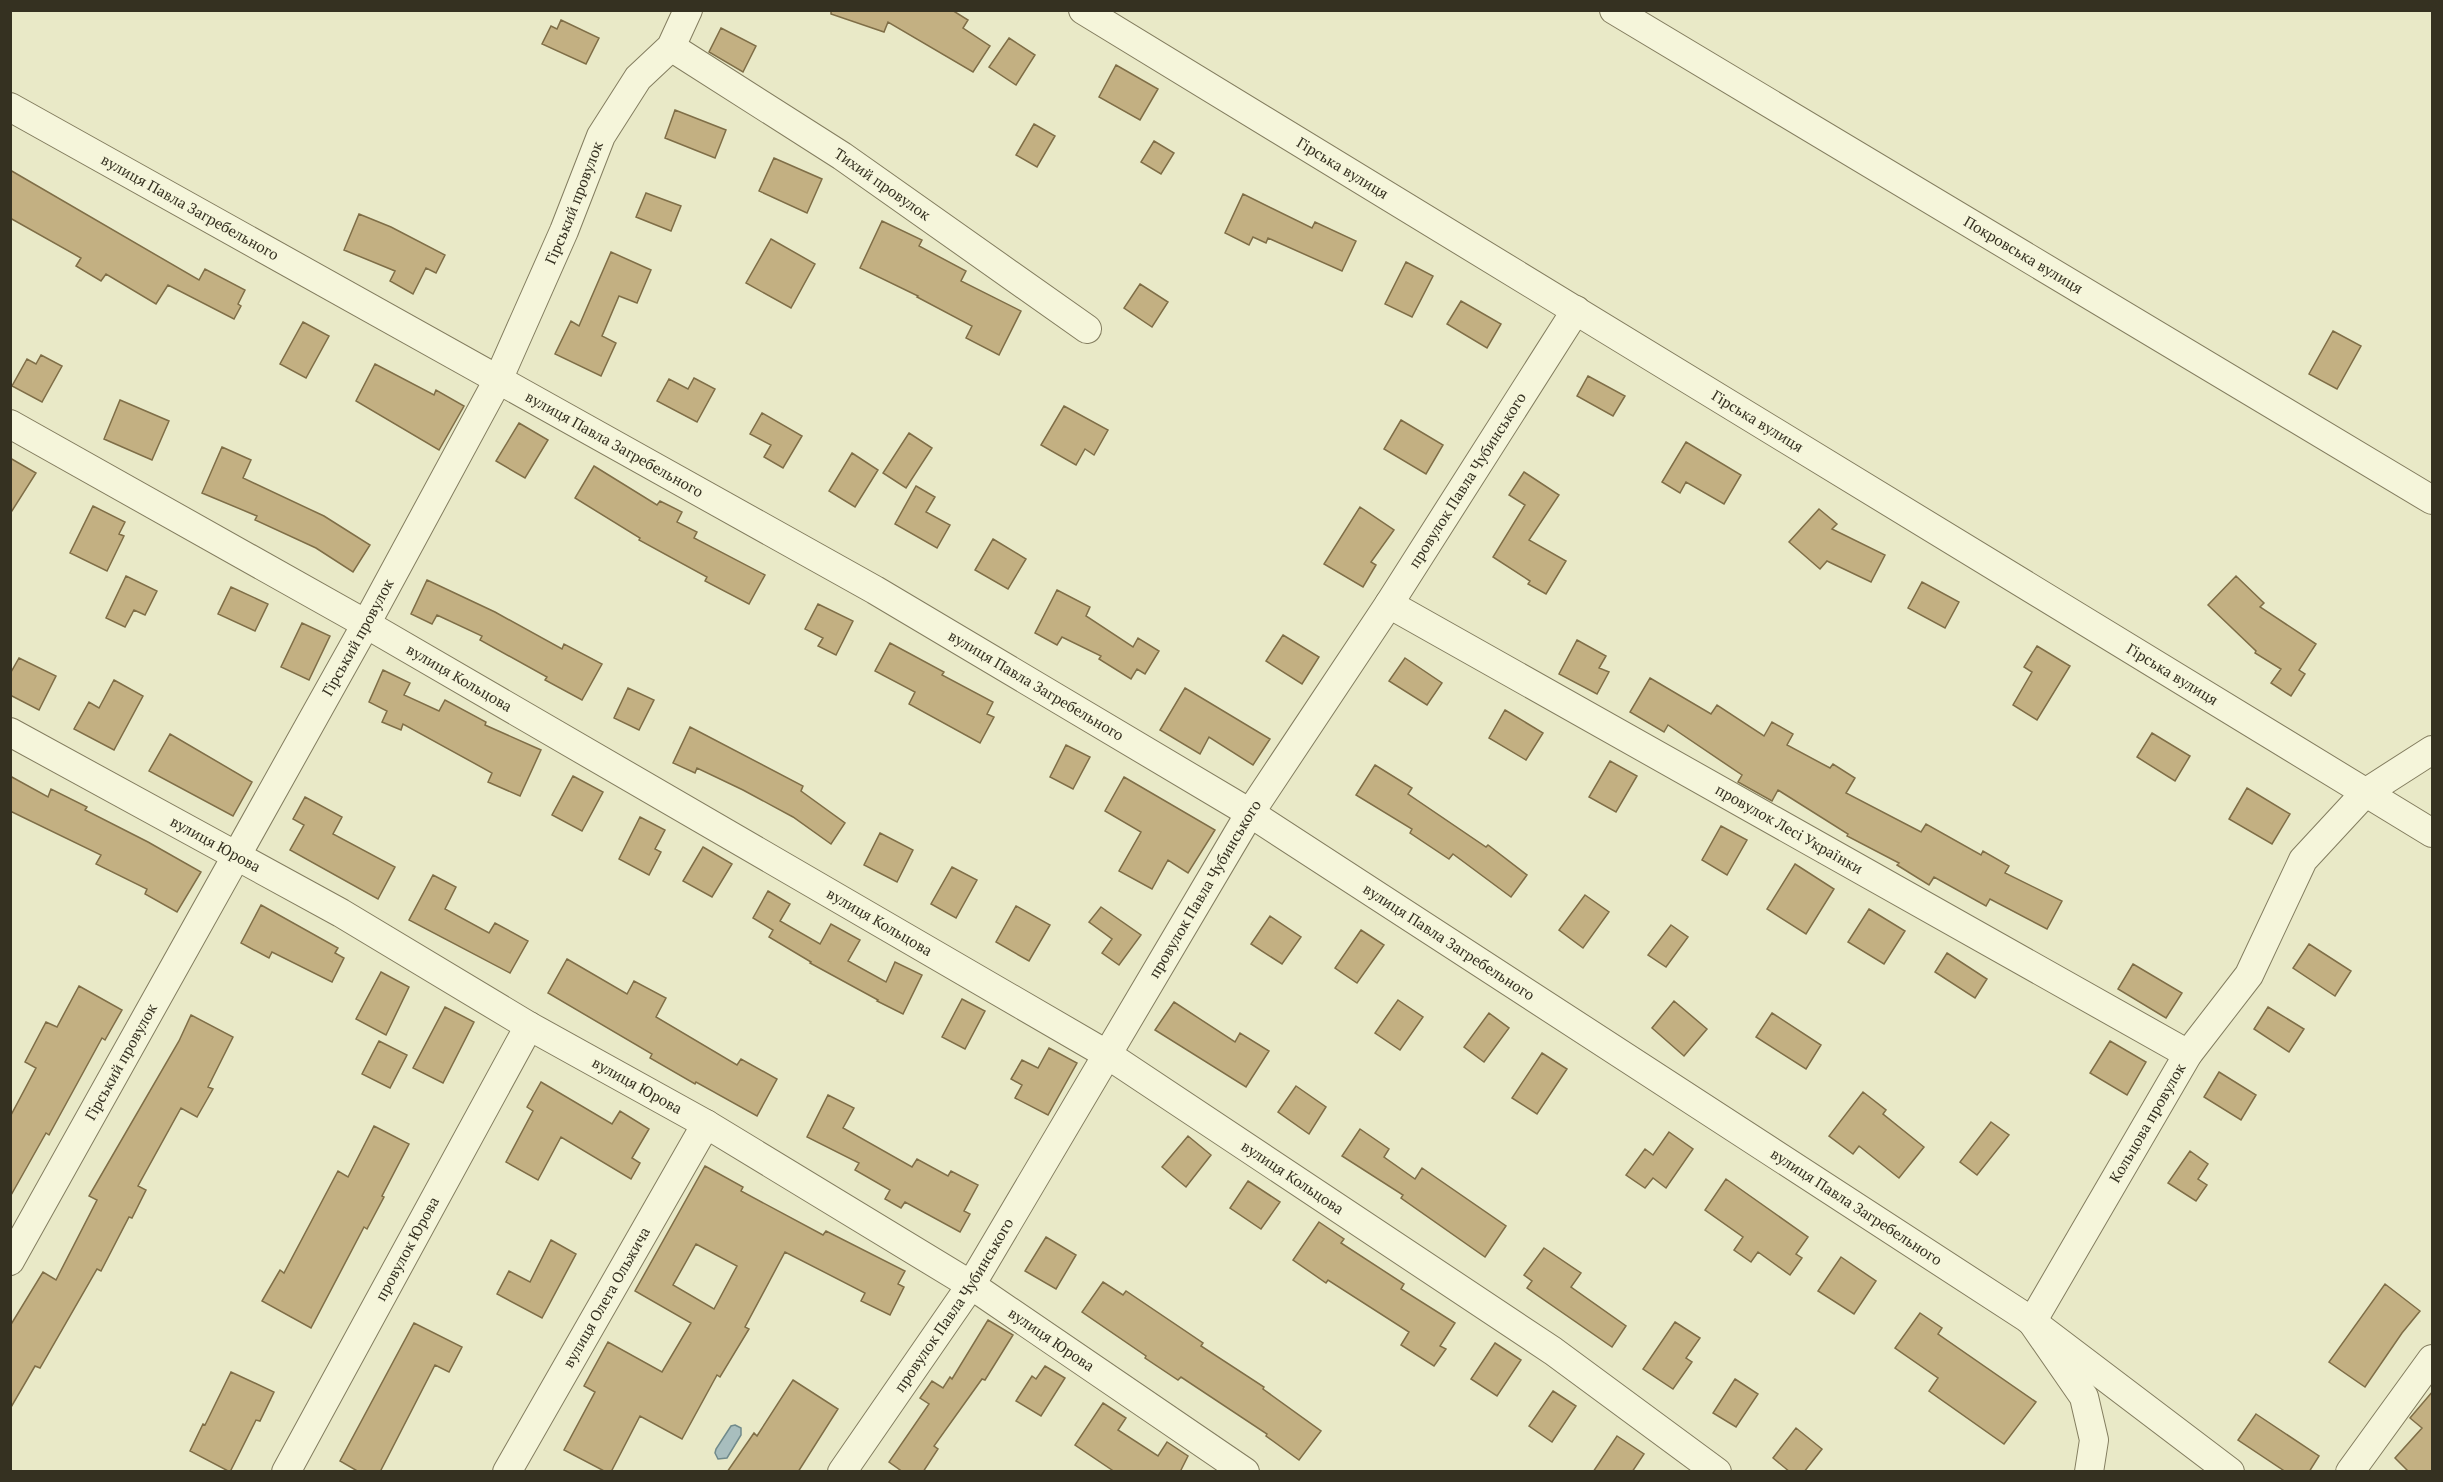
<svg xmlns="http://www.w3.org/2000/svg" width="2443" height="1482" font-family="'PT Serif',serif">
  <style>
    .water { fill: #a8bebe; stroke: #708a8b; stroke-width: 1.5 }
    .building { fill: #c3b082; stroke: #7f6e47; stroke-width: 1.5; fill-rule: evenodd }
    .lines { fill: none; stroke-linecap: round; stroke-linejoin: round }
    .minor-casing { stroke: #837d5f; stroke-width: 30 }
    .minor { stroke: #f5f5da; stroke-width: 28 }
    .labels { text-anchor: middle; stroke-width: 4.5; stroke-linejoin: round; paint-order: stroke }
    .street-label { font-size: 15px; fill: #353121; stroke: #f1f2d6 }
  </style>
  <rect width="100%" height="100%" fill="#e9e9c7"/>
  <!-- water -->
  <path class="water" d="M 735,1425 L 741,1428 L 741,1435 L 727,1458 L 718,1459 L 715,1453 L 716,1449 L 731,1426 Z"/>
  <!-- building -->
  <path class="building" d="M 831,10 L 952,10 L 968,20 L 963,28 L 990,46 L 973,72 L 888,22 L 884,32 L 831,14 Z
    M 561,20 L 599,38 L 586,64 L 542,44 L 551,26 L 557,29 Z
    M 721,28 L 756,46 L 743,72 L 709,52 Z
    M 1009,38 L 1035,55 L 1016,85 L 989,67 Z
    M 1116,65 L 1158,89 L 1140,120 L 1099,97 Z
    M 675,110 L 726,130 L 715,158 L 665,138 Z
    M 1034,124 L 1055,136 L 1037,167 L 1016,155 Z
    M 1154,141 L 1174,153 L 1161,174 L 1141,162 Z
    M 774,158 L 822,179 L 807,213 L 759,191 Z
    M 10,170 L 199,280 L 205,269 L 245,290 L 238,304 L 241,306 L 234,319 L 168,285 L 156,304 L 106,274 L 101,281 L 76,266 L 81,258 L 10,218 Z
    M 646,193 L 681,206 L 671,231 L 636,217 Z
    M 1243,194 L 1312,228 L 1315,222 L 1356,241 L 1342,271 L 1268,238 L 1266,243 L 1253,237 L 1249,245 L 1225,233 Z
    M 359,214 L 391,227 L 445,255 L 436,273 L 426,268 L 413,294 L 390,281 L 395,271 L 344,250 Z
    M 882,221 L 922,240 L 919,246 L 966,271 L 961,281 L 1021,311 L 999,355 L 966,338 L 972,326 L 917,297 L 918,296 L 860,268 Z
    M 771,239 L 815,264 L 791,308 L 746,283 Z
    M 611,252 L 651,270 L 637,303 L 619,296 L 602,336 L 616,343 L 601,376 L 555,354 L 571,321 L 579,326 Z
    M 1406,262 L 1433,276 L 1412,317 L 1385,304 Z
    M 1140,284 L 1168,302 L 1152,327 L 1124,308 Z
    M 1461,301 L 1501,324 L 1487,348 L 1447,324 Z
    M 303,322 L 329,336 L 306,378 L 280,364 Z
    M 2333,331 L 2361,346 L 2337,389 L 2309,374 Z
    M 41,355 L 62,366 L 42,402 L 12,386 L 27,359 L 36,364 Z
    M 375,364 L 434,395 L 436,390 L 464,406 L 439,450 L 356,401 Z
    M 1588,376 L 1625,396 L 1613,416 L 1577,396 Z
    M 694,378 L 715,389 L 697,422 L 657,401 L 669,379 L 688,389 Z
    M 120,400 L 169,421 L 152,460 L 104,439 Z
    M 1064,406 L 1108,430 L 1094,455 L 1085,449 L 1076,465 L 1041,445 Z
    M 762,413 L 802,436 L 783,468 L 764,457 L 771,445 L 750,434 Z
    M 1401,420 L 1443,445 L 1426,474 L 1384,449 Z
    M 519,423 L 548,440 L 525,478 L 496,461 Z
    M 909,433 L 932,448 L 906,488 L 883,473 Z
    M 1686,442 L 1741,475 L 1724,504 L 1686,482 L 1680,493 L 1662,482 Z
    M 222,447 L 251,460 L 243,478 L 324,516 L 370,545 L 353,572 L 316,548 L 255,520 L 257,516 L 202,493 Z
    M 852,453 L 878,470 L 855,507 L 829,491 Z
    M 10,458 L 36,473 L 10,514 Z
    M 594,466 L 657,505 L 660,501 L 682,512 L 677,522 L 697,532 L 694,538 L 765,575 L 749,604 L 705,581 L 707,577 L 639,540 L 640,538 L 575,498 Z
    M 1524,472 L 1559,495 L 1529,540 L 1566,561 L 1546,594 L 1528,584 L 1530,581 L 1493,557 L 1525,505 L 1509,495 Z
    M 916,486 L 935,497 L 926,512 L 950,525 L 937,548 L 895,524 Z
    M 93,506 L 125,522 L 119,534 L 124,536 L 107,571 L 70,553 Z
    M 1360,507 L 1394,530 L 1371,562 L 1376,565 L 1363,587 L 1324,564 Z
    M 1819,509 L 1837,524 L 1832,529 L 1885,555 L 1871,582 L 1827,561 L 1820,569 L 1789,542 Z
    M 993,539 L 1026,559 L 1008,589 L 975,570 Z
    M 126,576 L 157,591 L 145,615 L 134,610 L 125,627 L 106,618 Z
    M 2236,576 L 2264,603 L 2260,607 L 2316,644 L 2299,670 L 2305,674 L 2291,696 L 2271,683 L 2281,669 L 2255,653 L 2256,651 L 2208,605 Z
    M 427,580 L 495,612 L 562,649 L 564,644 L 602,664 L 582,700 L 545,680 L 547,677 L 480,640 L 482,636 L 437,615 L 432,624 L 411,614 Z
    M 1922,582 L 1959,602 L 1945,628 L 1908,608 Z
    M 231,587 L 268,604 L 255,631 L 218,614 Z
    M 1057,590 L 1090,607 L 1086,616 L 1133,647 L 1138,638 L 1159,651 L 1145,674 L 1137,669 L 1131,679 L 1099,659 L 1101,656 L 1062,637 L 1057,645 L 1035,633 Z
    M 818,604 L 853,621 L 836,655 L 818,646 L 823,638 L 805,629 Z
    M 302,623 L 330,636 L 309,680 L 281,667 Z
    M 1283,635 L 1319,657 L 1302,684 L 1266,661 Z
    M 1577,640 L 1606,656 L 1599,668 L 1609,672 L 1597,694 L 1559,674 Z
    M 890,643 L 944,672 L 942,675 L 993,702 L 987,714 L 994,717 L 980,743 L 909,704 L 915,692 L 875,671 Z
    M 2037,646 L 2070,666 L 2037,720 L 2013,705 L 2032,672 L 2024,667 Z
    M 19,658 L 56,676 L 39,710 L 10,695 L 10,674 Z
    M 1405,658 L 1442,683 L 1427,705 L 1389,681 Z
    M 383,670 L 410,683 L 404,695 L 439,711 L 445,700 L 486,722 L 485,725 L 541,750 L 520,796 L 488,782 L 492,773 L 403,724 L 401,730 L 382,722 L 387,711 L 369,702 Z
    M 1650,678 L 1711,714 L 1717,705 L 1764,736 L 1772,722 L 1793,734 L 1787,745 L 1830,768 L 1833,764 L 1855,778 L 1846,793 L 1921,832 L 1926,824 L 1981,855 L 1983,851 L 2009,866 L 2005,873 L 2062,901 L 2047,929 L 1990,899 L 1986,906 L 1934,877 L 1929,885 L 1897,865 L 1899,863 L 1847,836 L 1848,834 L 1778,790 L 1772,801 L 1738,782 L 1742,775 L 1668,725 L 1664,732 L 1630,712 Z
    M 114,680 L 143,696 L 114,750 L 74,729 L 89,702 L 99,708 Z
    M 628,688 L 654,700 L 639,730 L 614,718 Z
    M 1185,688 L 1270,739 L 1253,765 L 1209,737 L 1200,754 L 1160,730 Z
    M 1505,710 L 1543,733 L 1526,760 L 1489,738 Z
    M 690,727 L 803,786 L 801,791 L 845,823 L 831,844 L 793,817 L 743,790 L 697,768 L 695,773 L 673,763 Z
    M 2152,733 L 2190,756 L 2175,781 L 2137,757 Z
    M 170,734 L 252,782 L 233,816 L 149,771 Z
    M 1066,745 L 1090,757 L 1073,789 L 1050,777 Z
    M 1610,761 L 1637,776 L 1616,812 L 1589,797 Z
    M 1375,765 L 1412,788 L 1408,794 L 1486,847 L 1488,845 L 1527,875 L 1511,897 L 1453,854 L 1449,859 L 1410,833 L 1412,829 L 1356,795 Z
    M 10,776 L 48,797 L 51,789 L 87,807 L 85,810 L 148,842 L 201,872 L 177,912 L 145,894 L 147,889 L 96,864 L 101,855 L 10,811 Z
    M 573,776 L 603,792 L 582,831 L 552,815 Z
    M 1124,777 L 1215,830 L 1188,873 L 1168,860 L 1152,889 L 1119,871 L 1141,832 L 1105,811 Z
    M 2247,788 L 2290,814 L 2272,844 L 2229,819 Z
    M 305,797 L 342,817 L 333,834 L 395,867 L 378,899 L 290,850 L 304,825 L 293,819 Z
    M 640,817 L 665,830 L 655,849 L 661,852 L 649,875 L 619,859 Z
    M 1721,826 L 1747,840 L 1727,875 L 1702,860 Z
    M 880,833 L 913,850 L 897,882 L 864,865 Z
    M 703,847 L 732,864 L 712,897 L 683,881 Z
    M 1795,864 L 1834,889 L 1806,934 L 1767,909 Z
    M 952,867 L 977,880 L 956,918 L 931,904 Z
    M 433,875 L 456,887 L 445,909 L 489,933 L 495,923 L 528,941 L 510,973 L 409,920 Z
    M 768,891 L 790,904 L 780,921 L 820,944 L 831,924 L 860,940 L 848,961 L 886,982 L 895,962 L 922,975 L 903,1014 L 877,1001 L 878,1000 L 810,963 L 811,962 L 769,937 L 773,930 L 753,918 Z
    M 1585,895 L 1609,912 L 1583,948 L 1559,930 Z
    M 261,905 L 338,948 L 335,953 L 344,958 L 332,982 L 272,952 L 269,958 L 241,943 Z
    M 1016,906 L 1050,925 L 1029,961 L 996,942 Z
    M 1101,907 L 1141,935 L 1119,965 L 1102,953 L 1112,939 L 1089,922 Z
    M 1869,909 L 1905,931 L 1884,964 L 1848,942 Z
    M 1270,916 L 1301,937 L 1282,964 L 1251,944 Z
    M 1671,925 L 1688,937 L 1666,967 L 1648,955 Z
    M 1361,930 L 1384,945 L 1357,983 L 1335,968 Z
    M 2309,944 L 2351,971 L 2335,996 L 2293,968 Z
    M 1947,953 L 1987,979 L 1975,998 L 1935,972 Z
    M 567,959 L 627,994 L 634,981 L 666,998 L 656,1017 L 737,1065 L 741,1059 L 777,1079 L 757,1116 L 696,1082 L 695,1084 L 650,1058 L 652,1054 L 548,993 Z
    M 2133,964 L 2182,993 L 2166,1018 L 2118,989 Z
    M 381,972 L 409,987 L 386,1035 L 356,1019 Z
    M 79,986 L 122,1010 L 105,1040 L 102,1038 L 49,1135 L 46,1133 L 10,1197 L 10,1117 L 36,1068 L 25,1062 L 46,1022 L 57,1027 Z
    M 962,999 L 985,1011 L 965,1049 L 942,1037 Z
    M 1398,1000 L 1423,1017 L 1400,1050 L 1375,1033 Z
    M 1674,1001 L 1707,1029 L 1684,1056 L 1652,1028 Z
    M 1174,1002 L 1235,1042 L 1240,1033 L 1269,1051 L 1246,1087 L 1155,1030 Z
    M 445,1007 L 474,1022 L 443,1083 L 413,1068 Z
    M 2268,1007 L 2304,1029 L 2289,1052 L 2254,1029 Z
    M 1489,1013 L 1509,1028 L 1484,1062 L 1464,1047 Z
    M 1772,1013 L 1821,1045 L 1806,1069 L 1756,1037 Z
    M 191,1015 L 233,1037 L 208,1087 L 213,1089 L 197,1117 L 181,1108 L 138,1186 L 146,1190 L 132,1218 L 129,1217 L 101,1271 L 97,1269 L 40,1368 L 35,1366 L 10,1409 L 10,1326 L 43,1272 L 56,1280 L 97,1200 L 89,1196 L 179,1041 Z
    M 379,1041 L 407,1055 L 390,1088 L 362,1074 Z
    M 2110,1041 L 2146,1062 L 2127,1095 L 2090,1073 Z
    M 1049,1048 L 1077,1063 L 1048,1115 L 1015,1098 L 1022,1085 L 1011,1079 L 1022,1060 L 1038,1068 Z
    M 1542,1053 L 1567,1069 L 1537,1114 L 1512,1098 Z
    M 2219,1072 L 2256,1095 L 2241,1120 L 2204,1097 Z
    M 541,1082 L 612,1124 L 620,1111 L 649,1129 L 632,1158 L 640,1163 L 631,1179 L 561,1137 L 538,1180 L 506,1162 L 533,1111 L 527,1107 Z
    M 1296,1086 L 1326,1107 L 1309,1134 L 1278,1112 Z
    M 1863,1092 L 1886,1110 L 1883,1114 L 1924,1147 L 1899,1178 L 1859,1146 L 1853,1154 L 1829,1136 Z
    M 828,1095 L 854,1108 L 843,1128 L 912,1167 L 917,1159 L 948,1176 L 951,1171 L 978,1185 L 964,1211 L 970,1214 L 960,1232 L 905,1202 L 901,1208 L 885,1199 L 890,1190 L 855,1170 L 859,1163 L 807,1137 Z
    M 1991,1122 L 2009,1135 L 1977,1175 L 1960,1162 Z
    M 374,1126 L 409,1144 L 382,1196 L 384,1197 L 367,1229 L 364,1227 L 311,1328 L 262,1301 L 280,1270 L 284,1273 L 338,1171 L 348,1177 Z
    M 1360,1129 L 1389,1149 L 1384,1157 L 1415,1179 L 1422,1168 L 1506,1226 L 1485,1257 L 1401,1198 L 1403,1195 L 1342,1156 Z
    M 1669,1132 L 1693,1149 L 1666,1188 L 1653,1178 L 1645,1188 L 1626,1175 L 1645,1149 L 1653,1155 Z
    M 1188,1136 L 1211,1155 L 1186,1187 L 1162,1167 Z
    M 2190,1151 L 2208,1164 L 2198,1179 L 2207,1185 L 2196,1201 L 2168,1183 Z
    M 705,1166 L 743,1187 L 741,1191 L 823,1235 L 826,1231 L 905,1271 L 898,1284 L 904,1287 L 890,1315 L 861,1301 L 865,1293 L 785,1252 L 745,1327 L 749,1329 L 720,1377 L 717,1375 L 682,1439 L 640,1416 L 611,1472 L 606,1472 L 564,1450 L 595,1392 L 584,1386 L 608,1342 L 662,1372 L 691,1323 L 635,1291 ZM 696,1244 L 737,1266 L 714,1309 L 673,1285 Z
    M 1726,1179 L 1808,1237 L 1796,1254 L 1802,1258 L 1790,1275 L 1758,1252 L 1751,1262 L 1734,1250 L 1743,1237 L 1705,1210 Z
    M 1248,1181 L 1280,1202 L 1261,1229 L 1230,1208 Z
    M 1319,1222 L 1344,1239 L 1341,1243 L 1404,1284 L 1401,1289 L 1455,1323 L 1440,1346 L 1446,1349 L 1434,1366 L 1401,1345 L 1409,1332 L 1328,1280 L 1326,1283 L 1293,1260 Z
    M 1046,1237 L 1076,1255 L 1056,1289 L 1025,1271 Z
    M 551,1240 L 576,1254 L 542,1318 L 497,1294 L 509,1271 L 530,1282 Z
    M 1544,1248 L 1581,1273 L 1571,1287 L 1626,1326 L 1612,1347 L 1527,1288 L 1532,1281 L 1524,1275 Z
    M 1841,1257 L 1876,1281 L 1854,1314 L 1818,1291 Z
    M 1103,1282 L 1123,1295 L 1126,1291 L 1203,1343 L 1201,1346 L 1264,1387 L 1263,1389 L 1321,1431 L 1299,1460 L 1266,1436 L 1267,1434 L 1181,1377 L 1178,1380 L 1145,1358 L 1146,1356 L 1082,1312 Z
    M 2385,1284 L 2420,1311 L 2402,1333 L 2365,1387 L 2329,1362 Z
    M 1920,1313 L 1942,1328 L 1938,1334 L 2036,1402 L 2004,1444 L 1929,1391 L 1938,1378 L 1895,1348 Z
    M 988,1320 L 1013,1335 L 985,1380 L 982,1379 L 934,1446 L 938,1449 L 923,1472 L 903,1472 L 889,1462 L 929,1404 L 920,1398 L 932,1381 L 943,1388 L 950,1377 L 952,1379 Z
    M 1675,1322 L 1700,1338 L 1686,1358 L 1692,1362 L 1673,1389 L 1643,1369 Z
    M 414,1323 L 462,1347 L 449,1372 L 435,1365 L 380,1472 L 359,1472 L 340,1461 Z
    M 1495,1343 L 1521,1360 L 1497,1396 L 1471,1379 Z
    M 1045,1366 L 1065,1378 L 1041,1416 L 1016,1401 L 1032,1376 L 1036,1379 Z
    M 231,1372 L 274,1392 L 260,1421 L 256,1420 L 230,1472 L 190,1451 L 203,1424 L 205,1425 Z
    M 1735,1379 L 1758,1394 L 1736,1427 L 1713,1413 Z
    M 793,1380 L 838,1409 L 798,1472 L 727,1472 L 754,1433 L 757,1436 Z
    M 1553,1391 L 1576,1406 L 1552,1442 L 1529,1426 Z
    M 2433,1391 L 2433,1472 L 2409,1472 L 2395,1458 L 2422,1428 L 2410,1418 Z
    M 1103,1403 L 1126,1418 L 1118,1430 L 1158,1456 L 1167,1442 L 1188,1456 L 1180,1472 L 1115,1472 L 1075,1445 Z
    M 2256,1414 L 2319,1456 L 2309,1472 L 2286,1472 L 2238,1440 Z
    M 1796,1428 L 1822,1449 L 1804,1472 L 1790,1472 L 1773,1458 Z
    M 1617,1436 L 1644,1454 L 1632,1472 L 1593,1472 Z"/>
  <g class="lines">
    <defs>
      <g id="minor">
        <path id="s1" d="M 1083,10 L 2432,833"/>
        <path id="s2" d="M 1614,10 L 2432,500"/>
        <path id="s3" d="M 671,47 L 842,156 L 1087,329"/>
        <path id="s4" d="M 10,107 L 875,590 L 1250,813 L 2027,1318 L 2230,1472"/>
        <path id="s5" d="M 10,424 L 366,624 L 1108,1055 L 1553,1351 L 1717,1472"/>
        <path id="s6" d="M 1389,604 L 2188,1054"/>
        <path id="s7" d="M 10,732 L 341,913 L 529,1026 L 706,1124 L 971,1285 L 1245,1472"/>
        <path id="s8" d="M 10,1261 L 366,624 L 498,380 L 564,231 L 601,136 L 638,78 L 671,47 L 688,10"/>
        <path id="s9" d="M 286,1472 L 529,1026"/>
        <path id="s10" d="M 507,1472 L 706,1124"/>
        <path id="s11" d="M 842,1472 L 971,1285 L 1250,813 L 1389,604 L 1576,310"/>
        <path id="s12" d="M 2089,1472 L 2094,1440 L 2084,1397 L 2032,1322 L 2188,1054 L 2249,975 L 2303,860 L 2365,793 L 2432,750"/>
        <path d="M 2350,1472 L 2432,1359"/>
      </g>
    </defs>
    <!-- minor casing -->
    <use href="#minor" class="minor-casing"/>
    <!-- minor -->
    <use href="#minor" class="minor"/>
  </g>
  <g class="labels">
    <!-- street labels -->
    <g class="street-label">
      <text dy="5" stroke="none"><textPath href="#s1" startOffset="304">Гірська вулиця</textPath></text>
      <text dy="5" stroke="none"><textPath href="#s3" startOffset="252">Тихий провулок</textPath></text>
      <text dy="5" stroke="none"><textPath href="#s8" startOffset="1200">Гірський провулок</textPath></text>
      <text dy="5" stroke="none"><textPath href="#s4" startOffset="206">вулиця Павла Загребельного</textPath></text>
      <text dy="5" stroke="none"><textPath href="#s2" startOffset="477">Покровська вулиця</textPath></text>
      <text dy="5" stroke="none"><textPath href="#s1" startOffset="790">Гірська вулиця</textPath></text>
      <text dy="5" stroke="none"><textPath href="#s4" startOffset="692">вулиця Павла Загребельного</textPath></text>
      <text dy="5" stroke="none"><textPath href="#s11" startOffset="1173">провулок Павла Чубинського</textPath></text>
      <text dy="5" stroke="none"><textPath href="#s8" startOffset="714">Гірський провулок</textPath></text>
      <text dy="5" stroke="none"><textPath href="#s1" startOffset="1276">Гірська вулиця</textPath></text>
      <text dy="5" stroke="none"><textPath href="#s5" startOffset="516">вулиця Кольцова</textPath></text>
      <text dy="5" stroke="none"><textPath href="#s4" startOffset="1178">вулиця Павла Загребельного</textPath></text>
      <text dy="5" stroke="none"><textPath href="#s6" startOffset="459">провулок Лесі Українки</textPath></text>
      <text dy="5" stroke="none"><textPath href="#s7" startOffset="234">вулиця Юрова</textPath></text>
      <text dy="5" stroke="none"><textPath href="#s11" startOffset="687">провулок Павла Чубинського</textPath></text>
      <text dy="5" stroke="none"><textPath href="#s5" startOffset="1002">вулиця Кольцова</textPath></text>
      <text dy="5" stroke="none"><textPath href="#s4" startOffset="1664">вулиця Павла Загребельного</textPath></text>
      <text dy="5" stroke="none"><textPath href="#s8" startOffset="228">Гірський провулок</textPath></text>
      <text dy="5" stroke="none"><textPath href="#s7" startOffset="720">вулиця Юрова</textPath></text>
      <text dy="5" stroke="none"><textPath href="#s12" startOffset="398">Кольцова провулок</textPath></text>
      <text dy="5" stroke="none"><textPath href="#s5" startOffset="1488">вулиця Кольцова</textPath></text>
      <text dy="5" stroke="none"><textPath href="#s4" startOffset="2150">вулиця Павла Загребельного</textPath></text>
      <text dy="5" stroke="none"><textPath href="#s9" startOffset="254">провулок Юрова</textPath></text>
      <text dy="5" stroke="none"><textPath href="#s10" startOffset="201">вулиця Олега Ольжича</textPath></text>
      <text dy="5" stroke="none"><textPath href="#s11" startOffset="201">провулок Павла Чубинського</textPath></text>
      <text dy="5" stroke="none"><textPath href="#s7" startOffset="1206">вулиця Юрова</textPath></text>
    </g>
  </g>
  <!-- border -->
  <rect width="2443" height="1482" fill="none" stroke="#353121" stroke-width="24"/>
</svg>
